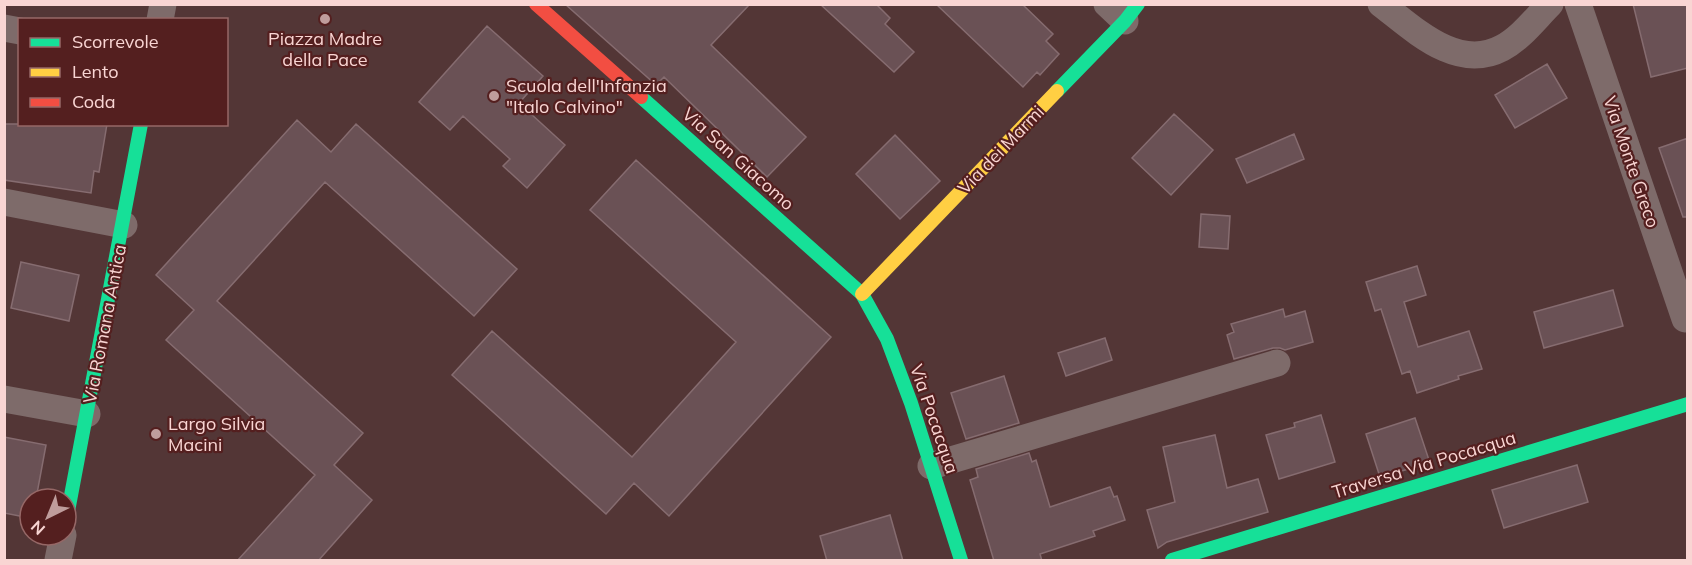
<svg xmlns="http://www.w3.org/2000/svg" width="1692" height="565" font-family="Mulish,sans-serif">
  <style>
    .building { fill: #6a5155; stroke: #866c70; stroke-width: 1.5 }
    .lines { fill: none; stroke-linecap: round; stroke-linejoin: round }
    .street { stroke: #7e6b6a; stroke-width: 27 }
    .fast { stroke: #16e098; stroke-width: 14 }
    .slow { stroke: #ffcf43; stroke-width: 14 }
    .jam { stroke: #f24e42; stroke-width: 14 }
    .poi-dot { fill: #bf9d9c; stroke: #541f1f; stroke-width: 2 }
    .labels { text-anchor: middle; stroke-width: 4.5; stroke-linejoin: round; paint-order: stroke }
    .poi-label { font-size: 18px; fill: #f9d5d3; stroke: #541f1f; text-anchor: start }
    .street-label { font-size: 18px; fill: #f9d5d3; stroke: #541f1f }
  </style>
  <rect width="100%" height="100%" fill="#533636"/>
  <!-- building -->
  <path class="building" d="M 565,4 L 750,4 L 711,45 L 806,137 L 767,177 L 664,77 L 656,85 Z
    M 820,4 L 876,4 L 890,18 L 885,24 L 914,52 L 894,72 Z
    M 936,4 L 1022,4 L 1053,34 L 1046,41 L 1059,54 L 1040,75 L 1037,72 L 1023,87 Z
    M 1633,4 L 1688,4 L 1688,68 L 1651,77 Z
    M 487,26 L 543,76 L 519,103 L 565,145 L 527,188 L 503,166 L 510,159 L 463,116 L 450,130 L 419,102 Z
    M 1547,64 L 1567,98 L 1515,128 L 1495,95 Z
    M 1174,114 L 1213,150 L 1171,195 L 1132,158 Z
    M 297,120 L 331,152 L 356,124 L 517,269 L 474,316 L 325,182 L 217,301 L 363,433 L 334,465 L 372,500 L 318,561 L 237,561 L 315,475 L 166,340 L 194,310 L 156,275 Z
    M 4,124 L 107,124 L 99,172 L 94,171 L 91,193 L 4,180 Z
    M 1294,134 L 1304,159 L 1247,183 L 1236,159 Z
    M 895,135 L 940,181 L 900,219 L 856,174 Z
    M 1688,138 L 1688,217 L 1683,217 L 1659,148 Z
    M 636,160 L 831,337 L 669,516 L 634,483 L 606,514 L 452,375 L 492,331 L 632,457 L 736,342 L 590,210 Z
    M 1201,214 L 1230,216 L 1228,249 L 1199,247 Z
    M 21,262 L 79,275 L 69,321 L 11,308 Z
    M 1417,266 L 1426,295 L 1404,302 L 1418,347 L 1469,331 L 1482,369 L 1458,376 L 1459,379 L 1417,393 L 1410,371 L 1402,374 L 1381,309 L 1375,311 L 1366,282 Z
    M 1613,290 L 1623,326 L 1544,348 L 1534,312 Z
    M 1283,309 L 1285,317 L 1305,311 L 1313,342 L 1285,350 L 1280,348 L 1273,348 L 1234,359 L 1227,335 L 1234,332 L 1231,324 Z
    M 1105,338 L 1112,360 L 1066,376 L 1058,353 Z
    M 1004,376 L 1019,423 L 966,439 L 951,393 Z
    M 1321,415 L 1335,462 L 1279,479 L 1266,435 L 1295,427 L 1294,423 Z
    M 1415,418 L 1430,463 L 1380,477 L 1366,434 Z
    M 1215,435 L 1227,488 L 1258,479 L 1268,512 L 1167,542 L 1158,548 L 1147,510 L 1175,502 L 1163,447 Z
    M 4,437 L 46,445 L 36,499 L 30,499 L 30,518 L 4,513 Z
    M 1029,453 L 1032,462 L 1036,460 L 1050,507 L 1110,487 L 1114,497 L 1117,496 L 1125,520 L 1093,531 L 1095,536 L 1040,554 L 1042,561 L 994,561 L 970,480 L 978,477 L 976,469 Z
    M 1577,465 L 1588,502 L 1504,528 L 1492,490 Z
    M 890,515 L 903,561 L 827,561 L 820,536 Z"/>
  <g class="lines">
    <!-- street -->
    <path class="street" d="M 1107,4 L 1125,21
      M 1381,4 C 1414,29 1457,72 1502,48 C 1521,38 1535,19 1550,4
      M 1578,4 L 1685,319
      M 160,20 L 163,4
      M 4,28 L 20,31
      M 4,202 L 124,225
      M 4,399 L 87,414
      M 931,466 L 1277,363
      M 58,560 L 63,535"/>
    <!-- fast -->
    <path class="fast" d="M 1057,91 L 1125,21 L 1138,4
      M 641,97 L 862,294 L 887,339 L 911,403 L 961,560
      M 66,522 L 141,124
      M 1172,560 L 1688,404"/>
    <!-- slow -->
    <path class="slow" d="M 862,294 L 1057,91"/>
    <!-- jam -->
    <path class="jam" d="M 536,4 L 641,97"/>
  </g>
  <!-- markers -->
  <g class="poi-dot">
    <circle cx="325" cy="19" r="6"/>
    <circle cx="494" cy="96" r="6"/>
    <circle cx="156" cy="434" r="6"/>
  </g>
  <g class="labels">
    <!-- poi labels -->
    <g class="poi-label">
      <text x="325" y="45" text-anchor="middle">Piazza Madre<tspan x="325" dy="21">della Pace</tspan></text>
      <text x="506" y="92">Scuola dell'Infanzia<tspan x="506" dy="21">"Italo Calvino"</tspan></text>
      <text x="168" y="430">Largo Silvia<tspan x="168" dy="21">Macini</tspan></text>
    </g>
    <!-- street labels -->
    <g class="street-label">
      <text transform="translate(1001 150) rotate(-46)" y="6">Via dei Marmi</text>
      <text transform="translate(738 159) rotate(42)" y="6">Via San Giacomo</text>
      <text transform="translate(1631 162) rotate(71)" y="6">Via Monte Greco</text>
      <text transform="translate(105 324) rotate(-79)" y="6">Via Romana Antica</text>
      <text transform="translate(934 419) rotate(71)" y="6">Via Pocacqua</text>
      <text transform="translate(1424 465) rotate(-17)" y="6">Traversa Via Pocacqua</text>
    </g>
  </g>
  <!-- border -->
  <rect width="1692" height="565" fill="none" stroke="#f9d5d3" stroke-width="12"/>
  <!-- legend -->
  <rect x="18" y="18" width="210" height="108" fill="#541f1f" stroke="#966867" stroke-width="1.5"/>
  <rect x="30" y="38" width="30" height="9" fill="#16e098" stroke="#966867" stroke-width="1.5"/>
  <text x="72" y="48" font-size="18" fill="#f9d5d3">Scorrevole</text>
  <rect x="30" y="68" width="30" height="9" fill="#ffcf43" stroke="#966867" stroke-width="1.5"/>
  <text x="72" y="78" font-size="18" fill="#f9d5d3">Lento</text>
  <rect x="30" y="98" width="30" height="9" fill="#f24e42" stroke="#966867" stroke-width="1.5"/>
  <text x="72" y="108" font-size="18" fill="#f9d5d3">Coda</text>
  <!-- north arrow -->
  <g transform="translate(48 517) rotate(223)"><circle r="28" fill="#541f1f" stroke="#966867" stroke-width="1.5"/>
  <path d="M0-4.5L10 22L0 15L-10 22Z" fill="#bf9d9c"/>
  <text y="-9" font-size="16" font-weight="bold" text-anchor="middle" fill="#f9d5d3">N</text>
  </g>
</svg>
